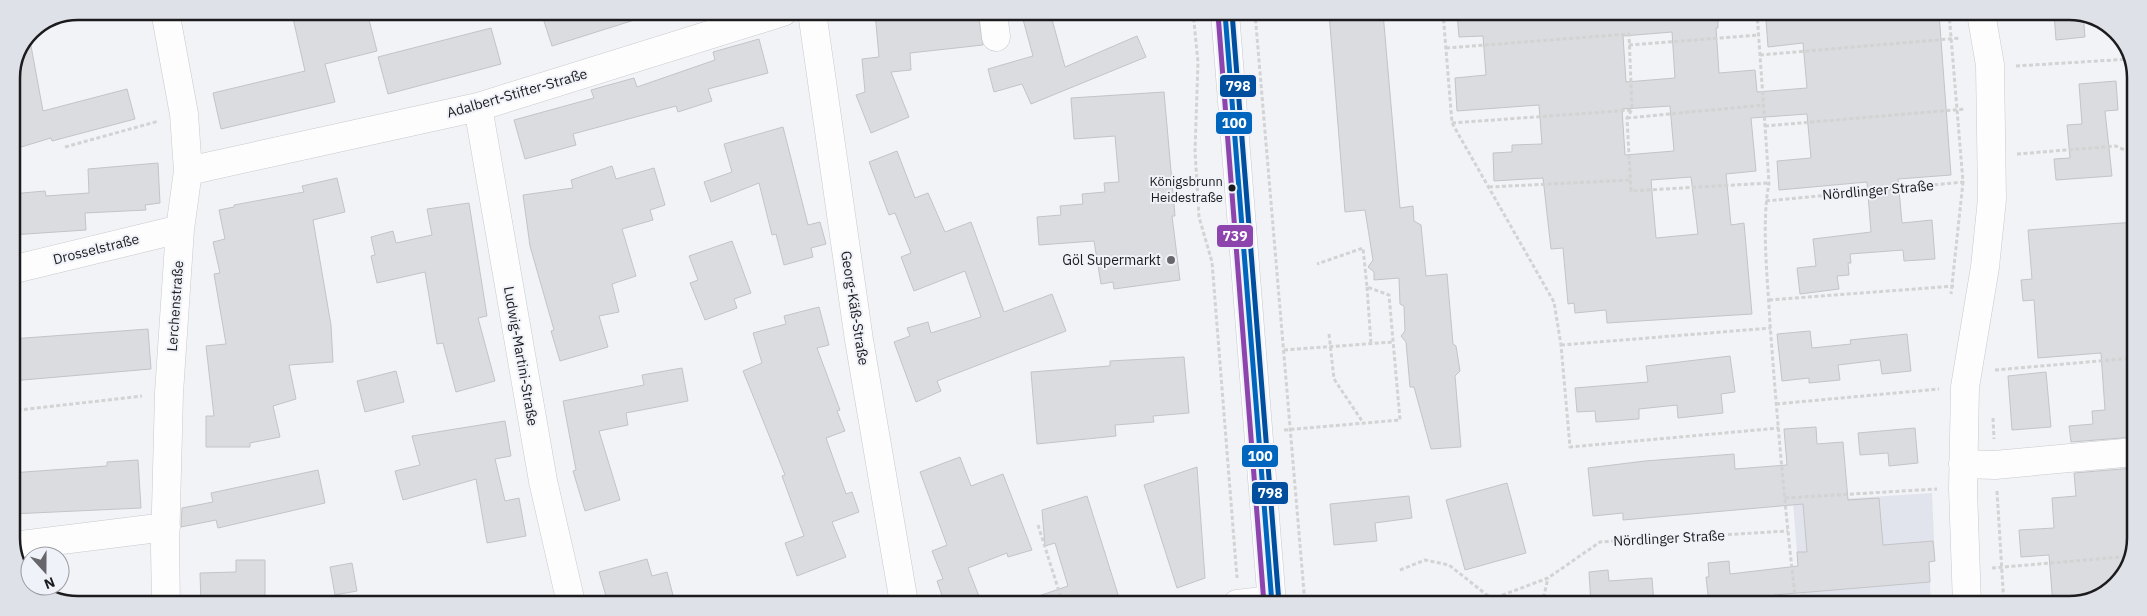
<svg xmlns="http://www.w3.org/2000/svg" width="2147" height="616" font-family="'IBM Plex Sans',sans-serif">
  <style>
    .built { fill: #e2e4ed }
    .building { fill: #dbdcdf; stroke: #c3c4c7; fill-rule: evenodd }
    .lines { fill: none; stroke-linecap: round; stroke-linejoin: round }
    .minor-casing { stroke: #c8c9cc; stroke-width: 29 }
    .path { stroke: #d3d3d4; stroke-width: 3; stroke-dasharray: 4 2.5; stroke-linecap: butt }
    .minor { stroke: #fdfdfe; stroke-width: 28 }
    .bus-1-casing { stroke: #f0f2f9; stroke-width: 9 }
    .bus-2-casing { stroke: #f0f2f9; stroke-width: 9 }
    .bus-3-casing { stroke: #f0f2f9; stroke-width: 9 }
    .bus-1 { stroke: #0065bd; stroke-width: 5 }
    .bus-2 { stroke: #8e44ad; stroke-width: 5 }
    .bus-3 { stroke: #004e9e; stroke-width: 5 }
    .bus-dot { fill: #1c1c1f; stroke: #f0f2f9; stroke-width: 2 }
    .poi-dot { fill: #67676b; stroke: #f0f2f9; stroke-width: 2 }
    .labels { text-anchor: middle; stroke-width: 4; stroke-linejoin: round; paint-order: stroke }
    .bus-label { font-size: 13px; fill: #1c1c1f; stroke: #f0f2f9; text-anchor: end }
    .street-label { font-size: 14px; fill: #1c1c1f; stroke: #f0f2f9 }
    .poi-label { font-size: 14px; fill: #1c1c1f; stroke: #f0f2f9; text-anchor: end }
    .rim { fill: none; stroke: #1c1c1f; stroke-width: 2.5 }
    .line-badge { stroke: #f0f2f9; stroke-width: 2 }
    .badge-label { font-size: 14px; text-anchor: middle; font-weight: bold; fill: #fff }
  </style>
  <rect width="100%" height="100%" fill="#f2f3f7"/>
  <!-- built -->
  <path class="built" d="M 1932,493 L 1935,561 L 1929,562 L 1931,605 L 1801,604 L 1793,502 Z"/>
  <!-- building -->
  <path class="building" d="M 303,12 L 367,12 L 377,51 L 325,64 L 335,102 L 221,129 L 213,93 L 305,71 L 292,14 Z
    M 541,12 L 646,12 L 647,16 L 552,46 Z
    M 875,12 L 978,12 L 983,45 L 910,53 L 911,70 L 891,72 L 909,117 L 871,133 L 856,95 L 865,92 L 862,59 L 879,57 Z
    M 1021,12 L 1050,12 L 1065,67 L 1137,36 L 1146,57 L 1031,104 L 1022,84 L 994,92 L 988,69 L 1033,56 Z
    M 1329,13 L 1383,13 L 1400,208 L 1413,206 L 1414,221 L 1421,225 L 1426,276 L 1447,274 L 1453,344 L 1456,346 L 1460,371 L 1455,376 L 1461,447 L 1431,449 L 1414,387 L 1410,387 L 1406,342 L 1401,336 L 1405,331 L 1404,306 L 1400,304 L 1399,278 L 1374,280 L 1374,272 L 1368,267 L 1373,260 L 1365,210 L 1345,212 Z
    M 1457,13 L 1718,13 L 1718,28 L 1716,28 L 1719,73 L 1755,70 L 1757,92 L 1807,88 L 1803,43 L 1768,47 L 1766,20 L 1800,17 L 1800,13 L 1939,13 L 1951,175 L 1898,179 L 1902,223 L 1932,220 L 1935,259 L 1904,261 L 1903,250 L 1850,254 L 1851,263 L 1848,263 L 1849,275 L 1837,276 L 1839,289 L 1800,294 L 1797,268 L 1816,266 L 1813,239 L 1871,232 L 1867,182 L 1779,190 L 1777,161 L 1811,158 L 1807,114 L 1751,118 L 1756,171 L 1726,174 L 1731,225 L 1744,223 L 1752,314 L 1607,323 L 1606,310 L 1575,313 L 1574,303 L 1568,304 L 1563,248 L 1551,249 L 1543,178 L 1494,181 L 1493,153 L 1512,152 L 1512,145 L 1542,144 L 1539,105 L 1457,111 L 1455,78 L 1486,75 L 1483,36 L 1459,37 ZM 1672,32 L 1675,78 L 1626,82 L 1623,36 ZM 1670,106 L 1674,151 L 1625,155 L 1622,109 ZM 1691,177 L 1698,234 L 1656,238 L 1651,180 Z
    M 2054,13 L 2083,13 L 2085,37 L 2056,40 Z
    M 491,28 L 501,64 L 388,94 L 378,57 Z
    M 29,35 L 43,111 L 127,89 L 135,119 L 52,141 L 51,138 L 21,147 L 11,111 L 11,77 Z
    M 759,39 L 768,73 L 708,89 L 712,101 L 678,112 L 676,106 L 573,134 L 576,145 L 525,159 L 514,120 L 594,98 L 591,90 L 634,78 L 637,87 L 715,60 L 713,52 Z
    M 2116,81 L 2118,110 L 2105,111 L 2112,176 L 2056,180 L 2054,159 L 2070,158 L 2067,125 L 2082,124 L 2079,84 Z
    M 1164,92 L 1175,216 L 1172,216 L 1180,280 L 1114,289 L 1113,282 L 1101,284 L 1094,241 L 1039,245 L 1037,217 L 1061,215 L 1060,206 L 1083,204 L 1082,194 L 1105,192 L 1104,183 L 1119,182 L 1115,136 L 1074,139 L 1071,98 Z
    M 783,127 L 808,225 L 820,222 L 826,244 L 811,248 L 813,257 L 784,265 L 776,234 L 772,235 L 759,183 L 711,202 L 704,182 L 732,172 L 724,144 Z
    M 897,151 L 915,198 L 928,193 L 945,232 L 971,222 L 1004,312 L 1052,294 L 1066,331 L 937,381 L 941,391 L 916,402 L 894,342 L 910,336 L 907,328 L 928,322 L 931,333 L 981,317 L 965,271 L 914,291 L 901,257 L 911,253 L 895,213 L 889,215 L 869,162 Z
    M 158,163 L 160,203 L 145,205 L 146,210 L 85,213 L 86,230 L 11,235 L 11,194 L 45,191 L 46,196 L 89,193 L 88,169 Z
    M 612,166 L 616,179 L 654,168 L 665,205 L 650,210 L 653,220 L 622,229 L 636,276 L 612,284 L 619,312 L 599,316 L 608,347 L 560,361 L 551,331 L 554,330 L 530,246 L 523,195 L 573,188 L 571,180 Z
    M 337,178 L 345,212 L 313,220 L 331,325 L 333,362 L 289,365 L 296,399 L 273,406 L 280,437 L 250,443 L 250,447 L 206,447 L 206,416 L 214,416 L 206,346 L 226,344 L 214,274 L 220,273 L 213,242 L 225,239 L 219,210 L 234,207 L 234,205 L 304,192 L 302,186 Z
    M 469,203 L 487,316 L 478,318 L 495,381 L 456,392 L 443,343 L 437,344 L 425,272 L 377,283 L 371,256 L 375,255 L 371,237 L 393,231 L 396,243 L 432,235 L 427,209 Z
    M 2135,222 L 2134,437 L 2071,442 L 2069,426 L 2093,424 L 2092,411 L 2105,410 L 2101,353 L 2038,358 L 2034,300 L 2023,301 L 2021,280 L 2032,279 L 2028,230 Z
    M 732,241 L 751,293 L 734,299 L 737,308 L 705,320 L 690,283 L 698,280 L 689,256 Z
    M 819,307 L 829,345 L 817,348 L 840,410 L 837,411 L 845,431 L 826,438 L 846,494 L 852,492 L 859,512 L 832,522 L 846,557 L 797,576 L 785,543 L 804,536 L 782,476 L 785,475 L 743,371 L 762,363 L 753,333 L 786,324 L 784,316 Z
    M 148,329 L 151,369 L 11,381 L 11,339 Z
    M 1810,331 L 1812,348 L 1851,344 L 1850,340 L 1907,334 L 1911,371 L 1882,374 L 1880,360 L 1838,365 L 1840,380 L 1809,383 L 1809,378 L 1782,381 L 1777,334 Z
    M 1730,356 L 1735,392 L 1721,394 L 1723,413 L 1678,418 L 1677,405 L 1639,409 L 1639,419 L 1596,422 L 1595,411 L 1577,412 L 1575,388 L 1648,382 L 1646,366 Z
    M 1184,357 L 1189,413 L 1153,416 L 1154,422 L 1115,425 L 1116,436 L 1037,444 L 1031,372 L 1110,366 L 1110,361 Z
    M 682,368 L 688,401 L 626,413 L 628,425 L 599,431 L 620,500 L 585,511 L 573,471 L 576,470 L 563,401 L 644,385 L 642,375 Z
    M 396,371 L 404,402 L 365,412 L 357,381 Z
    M 2046,372 L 2051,427 L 2012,430 L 2008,376 Z
    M 505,421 L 511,456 L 495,459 L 505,501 L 519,498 L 526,536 L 487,543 L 476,479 L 403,500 L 395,471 L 420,465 L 412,436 Z
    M 1816,427 L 1817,444 L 1843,442 L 1848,500 L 1879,498 L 1883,545 L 1933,541 L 1935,561 L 1929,562 L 1930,582 L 1774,595 L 1775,604 L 1709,604 L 1706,577 L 1709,577 L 1708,563 L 1729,561 L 1730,574 L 1798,566 L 1797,552 L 1807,552 L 1803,504 L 1623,520 L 1623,513 L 1593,516 L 1588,468 L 1645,461 L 1734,454 L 1735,469 L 1787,465 L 1784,429 Z
    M 1915,428 L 1918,463 L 1889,466 L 1888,453 L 1860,455 L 1858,433 Z
    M 960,457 L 971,486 L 1003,474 L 1032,550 L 1008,557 L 1007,553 L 968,568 L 982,604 L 945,604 L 937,581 L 943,579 L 932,551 L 947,545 L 920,472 Z
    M 138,460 L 141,508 L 11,514 L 11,473 L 107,466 L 107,462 Z
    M 1197,467 L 1205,578 L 1177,588 L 1144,485 Z
    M 2134,468 L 2134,555 L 2110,591 L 2070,605 L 2053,605 L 2049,555 L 2021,557 L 2019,530 L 2054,528 L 2052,498 L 2076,496 L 2074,473 Z
    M 318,470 L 325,503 L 218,528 L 216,520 L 181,527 L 182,508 L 213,502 L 211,493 Z
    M 1507,483 L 1526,553 L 1465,570 L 1446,500 Z
    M 1087,496 L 1121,604 L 1028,604 L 1027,600 L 1068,586 L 1055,543 L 1045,546 L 1042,510 Z
    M 1409,496 L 1412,518 L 1375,523 L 1377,541 L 1334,545 L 1330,504 Z
    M 647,559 L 652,576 L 667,572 L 675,603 L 608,603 L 599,572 Z
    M 236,560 L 265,560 L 265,603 L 201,603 L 200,573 L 236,572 Z
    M 352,563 L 357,591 L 335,595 L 330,567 Z
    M 1608,570 L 1609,581 L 1652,578 L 1654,604 L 1591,604 L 1589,572 Z"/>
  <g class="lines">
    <defs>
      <path id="minor" d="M 165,11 L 184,114 L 188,171 L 180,229 L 169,393 L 165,548 L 166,603
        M 812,12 L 859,340 L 904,603
        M 993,12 L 996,37
        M 1225,13 L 1272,604
        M 478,107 L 543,481 L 571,603
        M 188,171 L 478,107 L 783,12
        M 11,270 L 180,229
        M 1963,464 L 1995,465 L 2134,452
        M 13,546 L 166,527
        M 1237,604 L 1272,600
        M 1967,605 L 1963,489 L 1965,387 L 1985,267 L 1992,199 L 1990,65 L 1981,13"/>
    </defs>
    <!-- minor casing -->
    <use href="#minor" class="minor-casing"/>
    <!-- path -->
    <path class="path" d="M 1193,12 L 1198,62 L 1195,151 L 1199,217 L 1212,262 L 1237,578
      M 1255,13 L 1305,604
      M 1299,13 L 1300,20
      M 1443,13 L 1452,123 L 1554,302 L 1561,345 L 1570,447 L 1779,428
      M 1757,13 L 1769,183 C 1761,224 1768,281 1770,324 C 1777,417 1785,511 1796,604
      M 1949,13 L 1963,182 L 1951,294
      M 1629,45 L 1758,35
      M 1446,48 L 1629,34 L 1632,109 L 1627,118 L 1631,191 L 1769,183
      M 1760,55 L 1960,38
      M 2016,66 L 2130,59
      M 1627,118 L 1764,105
      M 1452,123 L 1632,110
      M 1765,126 L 1965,109
      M 65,147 L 159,121
      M 2017,154 L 2116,146 L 2135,155
      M 1489,187 L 1631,180
      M 1766,201 L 1964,182
      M 2134,257 L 2135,258
      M 1367,287 L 1371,344
      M 1769,300 L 1954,286
      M 1329,334 L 1334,379 L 1364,424
      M 1561,345 L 1771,328
      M 1284,350 L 1393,342
      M 1995,370 L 2134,358
      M 1776,404 L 1939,389
      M 11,411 L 142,396
      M 1993,418 L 1994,439
      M 1284,430 L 1400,420 L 1389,295 L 1367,287 L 1363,248 L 1317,264
      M 1997,491 L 2004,605
      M 1785,498 L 1937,489
      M 1038,525 L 1063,604
      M 1992,568 L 2133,556
      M 1400,570 L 1425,560 L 1449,565 L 1492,599 L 1548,578 L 1600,542 L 1788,531
      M 1542,604 L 1548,578"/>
    <!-- minor -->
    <use href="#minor" class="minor"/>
    <defs>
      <path id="bus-1" d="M 1225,13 L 1272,604"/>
      <path id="bus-2" d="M 1218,14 L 1264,604"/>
      <path id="bus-3" d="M 1232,13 L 1279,603"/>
    </defs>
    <!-- bus-1 casing -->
    <use href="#bus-1" class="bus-1-casing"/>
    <!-- bus-2 casing -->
    <use href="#bus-2" class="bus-2-casing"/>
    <!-- bus-3 casing -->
    <use href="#bus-3" class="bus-3-casing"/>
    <!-- bus-1 -->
    <use href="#bus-1" class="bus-1"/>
    <!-- bus-2 -->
    <use href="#bus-2" class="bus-2"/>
    <!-- bus-3 -->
    <use href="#bus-3" class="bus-3"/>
  </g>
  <!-- markers -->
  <circle class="bus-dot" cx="1232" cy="188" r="4.5"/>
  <circle class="poi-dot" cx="1171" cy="260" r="5"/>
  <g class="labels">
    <!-- bus labels -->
    <g class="bus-label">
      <text x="1223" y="186">Königsbrunn<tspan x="1223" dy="16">Heidestraße</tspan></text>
    </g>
    <!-- street labels -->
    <g class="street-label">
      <text transform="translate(517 93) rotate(-16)" y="5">Adalbert-Stifter-Straße</text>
      <text transform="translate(1878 190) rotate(-5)" y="5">Nördlinger Straße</text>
      <text transform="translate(96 249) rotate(-14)" y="5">Drosselstraße</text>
      <text transform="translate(175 306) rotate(-86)" y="5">Lerchenstraße</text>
      <text transform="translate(855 308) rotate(81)" y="5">Georg-Käß-Straße</text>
      <text transform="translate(521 356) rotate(80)" y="5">Ludwig-Martini-Straße</text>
      <text transform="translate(1669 538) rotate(-3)" y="5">Nördlinger Straße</text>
    </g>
    <!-- poi labels -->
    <g class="poi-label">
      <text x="1161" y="265">Göl Supermarkt</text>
    </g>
  </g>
  <!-- crop -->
  <path d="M0 0H2147V616H0ZM78 20H2069A58 58 0 0 1 2127 78V538A58 58 0 0 1 2069 596H78A58 58 0 0 1 20 538V78A58 58 0 0 1 78 20Z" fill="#dfe1e8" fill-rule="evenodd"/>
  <path class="rim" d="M78 20H2069A58 58 0 0 1 2127 78V538A58 58 0 0 1 2069 596H78A58 58 0 0 1 20 538V78A58 58 0 0 1 78 20Z"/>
  <g class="line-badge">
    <rect x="1219" y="74" width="38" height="24" rx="5" fill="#004e9e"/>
    <rect x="1215" y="111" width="38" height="24" rx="5" fill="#0065bd"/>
    <rect x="1216" y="224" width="38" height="24" rx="5" fill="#8e44ad"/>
    <rect x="1241" y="444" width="38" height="24" rx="5" fill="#0065bd"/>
    <rect x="1251" y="481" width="38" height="24" rx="5" fill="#004e9e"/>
  </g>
  <g class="badge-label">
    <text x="1238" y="91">798</text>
    <text x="1234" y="128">100</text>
    <text x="1235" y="241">739</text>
    <text x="1260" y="461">100</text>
    <text x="1270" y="498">798</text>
  </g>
  <!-- north arrow -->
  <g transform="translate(45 571) rotate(159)"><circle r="24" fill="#f0f2f9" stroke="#9b9ca2"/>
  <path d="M0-4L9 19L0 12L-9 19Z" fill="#67676b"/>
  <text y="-8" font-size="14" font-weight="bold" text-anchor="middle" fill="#1c1c1f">N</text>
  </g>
</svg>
